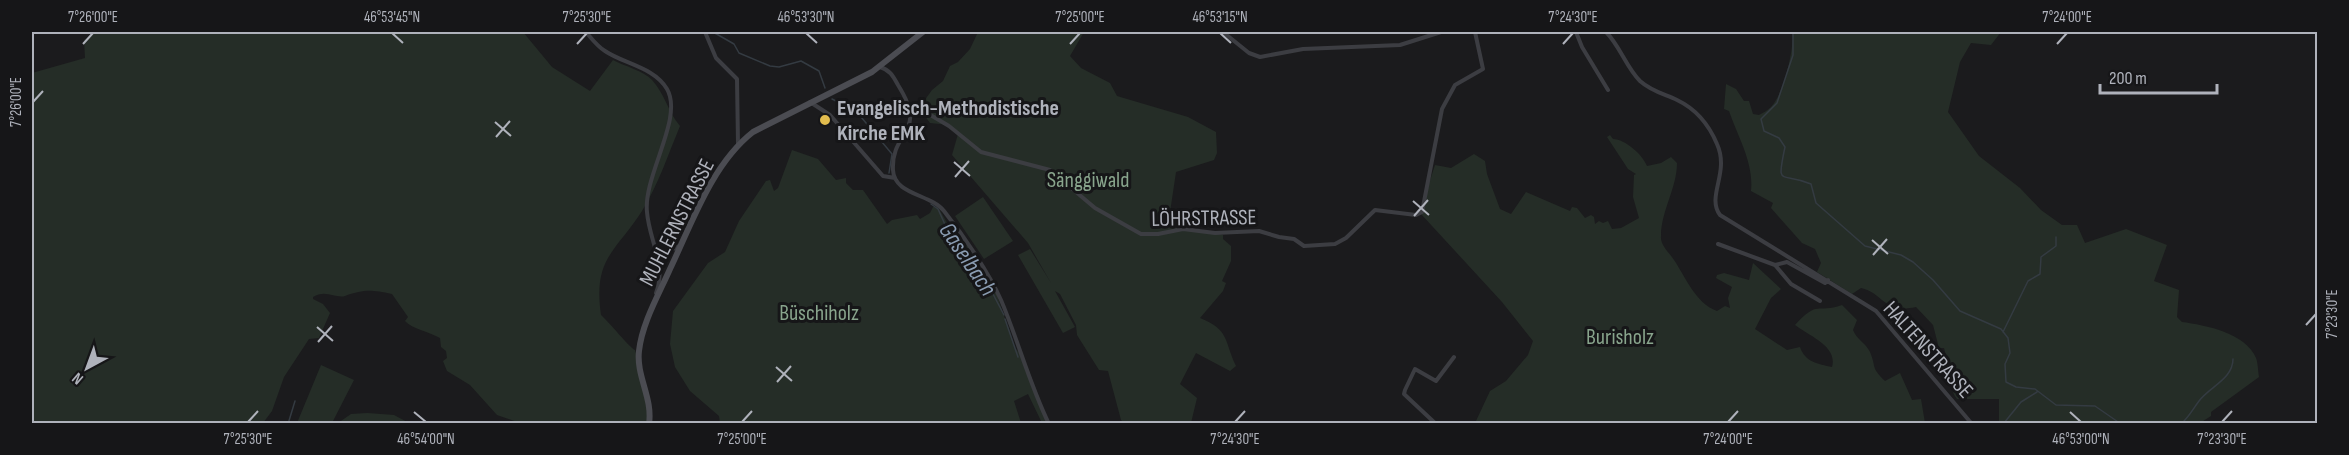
<svg xmlns="http://www.w3.org/2000/svg" width="2349" height="455" font-family="'Sofia Sans Condensed',sans-serif">
  <style>
    .green { fill: #252d27 }
    .lines { fill: none; stroke-linecap: round; stroke-linejoin: round }
    .stream { stroke: #343b42; stroke-width: 1.5 }
    .street { stroke: #3c3d42; stroke-width: 4 }
    .secondary { stroke: #4b4c52; stroke-width: 6 }
    .ticks { fill: none; stroke: #afb2bb; stroke-width: 2 }
    .poi-dot { fill: #e2bc4e; stroke: #161618; stroke-width: 2 }
    .labels { text-anchor: middle; stroke-width: 6; stroke-linejoin: round; paint-order: stroke }
    .poi-label { font-size: 22px; font-weight: bold; fill: #afb2bb; stroke: #161618; text-anchor: start }
    .park-label { font-size: 22px; fill: #88a48c; stroke: #161618 }
    .street-label { font-size: 22px; fill: #afb2bb; stroke: #161618 }
    .water-label { font-size: 24px; font-style: italic; fill: #8a9cb2; stroke: #161618 }
    .neatline { fill: none; stroke: #afb2bb; stroke-width: 2 }
    .ticks-label { font-size: 15px; text-anchor: middle; fill: #afb2bb }
  </style>
  <rect width="100%" height="100%" fill="#1b1b1d"/>
  <!-- green -->
  <path class="green" d="M 95,32 L 523,32 L 552,67 L 590,91 L 613,60 C 624,66 644,71 652,80 C 665,94 668,112 680,126 C 668,155 658,185 642,211 C 615,253 593,258 601,315 C 610,323 629,347 635,350 L 649,399 L 648,423 L 520,423 L 497,415 L 470,385 L 447,371 L 443,361 L 447,358 L 446,351 L 441,347 L 440,338 C 430,332 412,329 405,321 L 408,317 L 392,294 C 371,290 365,289 345,296 C 336,299 326,289 313,297 L 313,299 L 323,304 L 330,313 L 319,338 L 309,339 L 284,377 L 272,411 L 263,423 L 32,423 L 32,73 L 85,58 L 84,40 Z
    M 978,32 L 1084,32 L 1070,56 L 1081,68 L 1110,83 L 1117,96 L 1188,117 L 1216,132 L 1217,153 L 1214,160 L 1176,172 L 1169,219 L 1173,227 L 1223,235 L 1223,239 L 1231,246 L 1231,261 L 1222,281 L 1226,283 L 1223,291 L 1200,318 C 1230,330 1224,341 1236,366 L 1230,371 L 1196,353 L 1180,384 L 1197,398 L 1191,423 L 1124,423 L 1121,420 L 1108,371 L 1099,370 L 1077,335 L 1076,325 L 1060,294 L 1055,291 L 1075,327 L 1063,333 L 1018,255 L 1030,249 L 1051,283 L 1028,243 L 952,155 L 958,134 L 949,125 L 930,123 L 919,108 L 932,90 L 943,81 L 950,66 L 958,62 L 970,49 Z
    M 1792,32 L 2001,32 L 1991,45 L 1971,43 L 1960,62 L 1948,112 L 1979,156 L 2020,188 L 2041,210 L 2062,225 L 2077,225 L 2085,243 L 2126,229 L 2167,245 L 2154,281 L 2179,290 L 2177,317 L 2182,322 C 2205,325 2246,333 2256,358 C 2258,363 2258,371 2259,377 L 2211,412 L 2211,416 L 2200,423 L 1999,423 L 1999,399 L 1957,399 C 1947,386 1949,365 1944,348 L 1939,348 L 1933,325 L 1916,307 C 1883,314 1885,294 1861,288 L 1852,294 L 1817,272 L 1821,263 L 1815,249 L 1802,243 L 1771,208 L 1773,203 L 1751,191 C 1754,163 1738,137 1729,111 L 1724,109 L 1726,84 L 1736,89 L 1744,101 L 1749,101 L 1753,114 L 1759,115 C 1763,113 1768,110 1771,107 C 1783,95 1795,48 1792,32 Z
    M 1610,135 L 1613,139 C 1625,139 1643,155 1647,166 L 1661,163 L 1671,157 L 1677,163 C 1677,188 1661,211 1661,236 C 1660,245 1669,252 1674,260 C 1685,276 1695,303 1717,311 L 1725,306 L 1730,308 L 1728,298 L 1732,287 L 1716,278 L 1717,275 L 1724,273 L 1749,280 L 1753,263 L 1781,289 L 1771,298 L 1755,329 L 1787,350 L 1800,347 C 1805,362 1818,364 1832,367 C 1838,346 1809,336 1795,325 C 1819,299 1816,314 1842,305 L 1857,320 L 1853,330 C 1857,340 1866,343 1870,352 C 1877,369 1870,366 1885,381 L 1900,373 L 1912,400 L 1921,399 L 1925,423 L 1477,423 L 1476,421 L 1490,391 L 1506,381 L 1528,355 L 1533,341 L 1502,302 L 1421,214 L 1424,211 L 1424,199 L 1435,165 L 1451,168 L 1474,154 L 1485,161 L 1487,174 L 1500,209 L 1511,214 L 1526,192 L 1570,211 L 1572,207 L 1577,208 L 1585,218 L 1591,215 L 1594,217 L 1595,224 L 1599,221 L 1603,223 L 1608,221 L 1612,229 L 1621,228 L 1639,218 L 1633,197 L 1634,175 L 1636,174 L 1628,169 L 1607,137 Z
    M 792,150 L 818,159 L 836,180 L 846,178 L 846,183 L 853,190 L 863,190 L 887,224 L 892,220 L 917,215 L 920,219 L 930,213 L 933,207 L 938,207 L 950,228 L 964,241 L 996,292 L 1015,348 L 1024,358 L 1049,423 L 1042,423 L 1028,394 L 1014,401 L 1021,423 L 720,423 L 719,416 L 690,391 L 675,367 L 670,344 L 673,311 L 708,263 L 725,252 L 739,221 L 766,181 L 770,180 L 774,191 L 778,188 Z
    M 983,197 L 1013,241 L 984,259 L 955,216 Z
    M 321,365 L 354,380 L 332,423 L 297,423 Z
    M 367,413 L 394,415 L 409,423 L 338,423 L 351,414 Z"/>
  <g class="lines">
    <!-- stream -->
    <path class="stream" d="M 713,32 L 734,44 L 739,53 L 770,66 L 779,67 L 801,61 L 819,71 L 825,88
      M 1793,32 L 1793,55 L 1777,103 L 1761,119 L 1764,131 L 1779,138 L 1785,147 C 1776,189 1781,171 1811,184 L 1816,203 L 1865,246 L 1901,255 L 1913,262 L 1933,280 L 1960,311 L 2001,329 L 2008,338 L 2010,353 L 2005,364 L 2006,382 L 2016,387 L 2035,389 L 2056,405 L 2095,406 L 2121,424
      M 832,99 L 856,111 L 892,154 L 889,173
      M 931,204 L 938,209 L 947,229 L 963,245 L 981,271 L 1004,315
      M 1005,319 L 1018,357
      M 2003,332 L 2028,281 L 2040,274 L 2041,257 L 2056,246 L 2056,237
      M 2004,423 L 2021,402 L 2037,392
      M 288,424 L 295,401
      M 2181,424 C 2189,417 2193,409 2199,401 C 2209,387 2233,379 2233,359"/>
    <!-- street -->
    <path class="street" d="M 586,32 C 592,39 597,46 605,51 C 624,64 654,67 667,89 C 684,118 643,176 647,212 C 649,240 667,266 656,293
      M 705,32 L 716,58 L 737,79 L 738,144
      M 1223,32 L 1249,53 L 1260,57 L 1303,49 L 1400,45 L 1441,32
      M 1576,32 L 1582,47 L 1608,90
      M 1606,32 C 1620,46 1626,67 1640,81 C 1651,91 1664,94 1677,100 C 1696,109 1709,125 1717,144 C 1730,173 1706,196 1720,215 L 1876,311 L 1972,424
      M 880,67 C 890,70 893,76 898,85 C 929,134 891,129 893,170 C 894,195 931,194 944,211 C 963,235 988,271 1001,300 C 1018,340 1029,383 1049,424
      M 810,102 L 830,115 L 883,176 L 895,178
      M 911,107 L 917,107 L 949,126 L 981,152 L 1050,170 L 1095,208 L 1141,234 L 1158,234 L 1183,229 L 1215,233 L 1259,231 L 1279,237 L 1294,239 L 1304,246 L 1335,244 L 1346,238 L 1375,210 L 1416,215 L 1422,212 L 1442,109 L 1455,85 L 1483,69 L 1475,32
      M 1718,244 L 1775,265 L 1787,262 L 1825,283 L 1828,280
      M 656,249 L 667,252 L 679,246
      M 1775,265 L 1791,284 L 1820,301
      M 1436,424 L 1404,394 L 1405,390 L 1415,369 L 1436,381 L 1454,357"/>
    <!-- secondary -->
    <path class="secondary" d="M 649,424 C 653,398 636,376 639,351 C 642,323 659,294 670,269 C 692,223 712,164 753,132 L 872,72 L 923,32"/>
  </g>
  <!-- ticks -->
  <path class="ticks" d="M 392,33 L 403,43M 806,33 L 817,43M 1220,33 L 1231,43M 83,44 L 93,33M 577,44 L 587,33M 1070,44 L 1080,33M 1563,44 L 1573,33M 2057,44 L 2067,33M 33,102 L 43,91M 495,122 L 511,136M 496,137 L 510,121M 954,162 L 970,176M 955,177 L 969,161M 1413,201 L 1429,215M 1414,216 L 1428,200M 1872,240 L 1888,254M 1873,255 L 1887,239M 2306,325 L 2316,314M 317,327 L 333,341M 318,342 L 332,326M 776,367 L 792,381M 777,382 L 791,366M 414,412 L 426,422M 2070,412 L 2081,422M 248,422 L 258,411M 742,422 L 752,411M 1235,422 L 1245,411M 1728,422 L 1738,411M 2222,422 L 2232,411"/>
  <!-- markers -->
  <circle class="poi-dot" cx="825" cy="120" r="6"/>
  <g class="labels">
    <!-- poi labels -->
    <g class="poi-label">
      <text x="837" y="115">Evangelisch-Methodistische<tspan x="837" dy="25">Kirche EMK</tspan></text>
    </g>
    <!-- park labels -->
    <g class="park-label">
      <text x="1088" y="187">Sänggiwald</text>
      <text x="819" y="320">Büschiholz</text>
      <text x="1620" y="344">Burisholz</text>
    </g>
    <!-- street labels -->
    <g class="street-label">
      <text transform="translate(1204 217) rotate(-1)" y="8">LÖHRSTRASSE</text>
      <text transform="translate(676 222) rotate(-63)" y="8">MUHLERNSTRASSE</text>
      <text transform="translate(1929 349) rotate(48)" y="8">HALTENSTRASSE</text>
    </g>
    <!-- water labels -->
    <g class="water-label">
      <text transform="translate(968 259) rotate(56)" y="8">Gaselbach</text>
    </g>
  </g>
  <!-- border -->
  <rect width="2349" height="455" fill="none" stroke="#161618" stroke-width="66"/>
  <!-- north arrow -->
  <g transform="translate(87 368) rotate(221)" stroke="#161618" stroke-width="4.5" paint-order="stroke">
  <path d="M0-4.5L10 22L0 15L-10 22Z" fill="#afb2bb"/>
  <text y="-9" font-size="16" font-weight="bold" text-anchor="middle" fill="#afb2bb">N</text>
  </g>
  <!-- scale -->
  <path d="M2100 84v9h117v-9" fill="none" stroke="#afb2bb" stroke-width="3"/>
  <text x="2109" y="84" font-size="18" fill="#afb2bb" stroke="#161618" stroke-width="4.5" paint-order="stroke">200 m</text>
  <rect x="33" y="33" width="2283" height="389" class="neatline"/>
  <g class="ticks-label">
    <text x="93" y="22">7°26'00"E</text>
    <text x="392" y="22">46°53'45"N</text>
    <text x="587" y="22">7°25'30"E</text>
    <text x="806" y="22">46°53'30"N</text>
    <text x="1080" y="22">7°25'00"E</text>
    <text x="1220" y="22">46°53'15"N</text>
    <text x="1573" y="22">7°24'30"E</text>
    <text x="2067" y="22">7°24'00"E</text>
    <text transform="translate(16 102) rotate(-90)" y="5">7°26'00"E</text>
    <text transform="translate(2332 314) rotate(-90)" y="5">7°23'30"E</text>
    <text x="248" y="444">7°25'30"E</text>
    <text x="426" y="444">46°54'00"N</text>
    <text x="742" y="444">7°25'00"E</text>
    <text x="1235" y="444">7°24'30"E</text>
    <text x="1728" y="444">7°24'00"E</text>
    <text x="2081" y="444">46°53'00"N</text>
    <text x="2222" y="444">7°23'30"E</text>
  </g>
</svg>
